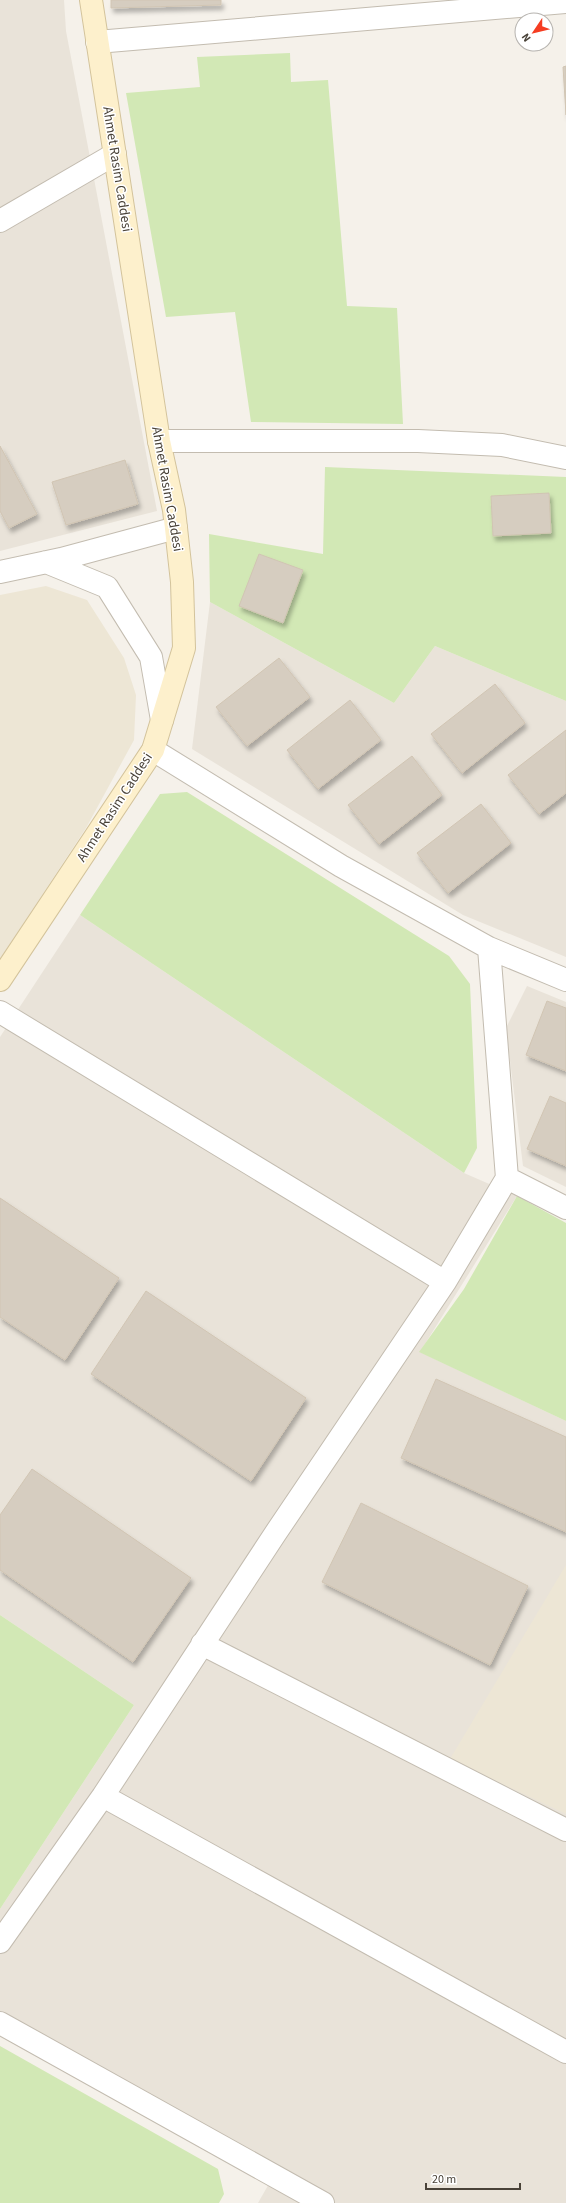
<svg xmlns="http://www.w3.org/2000/svg" width="566" height="2203" font-family="'Source Sans 3',sans-serif">
  <style>
    .residential { fill: #e9e3d9 }
    .education { fill: #ede6d5 }
    .green { fill: #d2e8b5 }
    .building { fill: #d6cdc0; stroke: #d1c5b3; filter: url(#shadow) }
    .lines { fill: none; stroke-linecap: round; stroke-linejoin: round }
    .street-casing { stroke: #c3bcb0; stroke-width: 24 }
    .secondary-casing { stroke: #d3c39b; stroke-width: 24 }
    .street { stroke: #fff; stroke-width: 22 }
    .secondary { stroke: #fdf0cc; stroke-width: 22 }
    .labels { text-anchor: middle; stroke-width: 3; stroke-linejoin: round; paint-order: stroke }
    .street-label { font-size: 14px; fill: #494238; stroke: #fff }
  </style>
  <defs>
    <filter id="shadow"><feDropShadow dx="2.5" dy="4.5" stdDeviation="2" flood-color="#0004"/></filter>
  </defs>
  <rect width="100%" height="100%" fill="#f5f1ea"/>
  <!-- residential -->
  <path class="residential" d="M 0,0 L 64,0 L 66,31 L 157,511 L 0,551 Z
    M 210,602 L 394,703 L 435,646 L 566,701 L 566,957 L 463,915 L 192,749 Z
    M 80,915 L 464,1173 L 517,1196 L 420,1352 L 566,1421 L 566,2203 L 258,2203 L 279,2166 L 0,2015 L 0,1909 L 134,1705 L 0,1615 L 0,1037 Z
    M 527,986 L 566,1002 L 566,1187 L 523,1166 L 506,1028 Z"/>
  <!-- education -->
  <path class="education" d="M 46,586 L 87,600 L 124,658 L 136,695 L 134,740 L 86,828 L 0,959 L 0,595 Z
    M 566,1565 L 566,1814 L 450,1759 Z"/>
  <!-- green -->
  <path class="green" d="M 290,53 L 291,82 L 328,80 L 347,306 L 397,308 L 403,424 L 251,422 L 235,312 L 166,317 L 126,93 L 200,87 L 197,57 Z
    M 325,467 L 566,477 L 566,701 L 435,646 L 394,703 L 210,602 L 209,534 L 323,554 Z
    M 187,792 L 449,956 L 470,984 L 477,1148 L 464,1173 L 80,915 L 160,794 Z
    M 517,1196 L 566,1223 L 566,1421 L 419,1352 L 464,1289 Z
    M 0,1615 L 134,1705 L 0,1909 Z
    M 0,2046 L 218,2169 L 224,2194 L 219,2203 L 0,2203 Z"/>
  <!-- building -->
  <path class="building" d="M 111,0 L 221,0 L 221,5 L 111,8 Z
    M 566,66 L 566,115 L 563,67 Z
    M 0,446 L 37,514 L 9,528 L 0,511 Z
    M 125,460 L 138,504 L 66,525 L 52,482 Z
    M 549,493 L 551,533 L 493,536 L 491,496 Z
    M 259,554 L 303,570 L 283,623 L 239,606 Z
    M 279,658 L 310,697 L 247,746 L 216,707 Z
    M 495,684 L 525,723 L 462,773 L 431,734 Z
    M 350,700 L 381,740 L 318,789 L 287,750 Z
    M 566,730 L 566,793 L 539,814 L 508,775 Z
    M 412,756 L 442,795 L 379,844 L 348,805 Z
    M 481,804 L 511,843 L 448,893 L 417,853 Z
    M 547,1001 L 566,1008 L 566,1071 L 526,1055 Z
    M 550,1096 L 566,1103 L 566,1166 L 527,1149 Z
    M 0,1198 L 119,1278 L 65,1360 L 0,1317 Z
    M 146,1291 L 306,1398 L 251,1481 L 91,1374 Z
    M 436,1379 L 566,1437 L 566,1532 L 401,1458 Z
    M 32,1469 L 191,1578 L 133,1662 L 0,1570 L 0,1515 Z
    M 361,1503 L 528,1586 L 490,1665 L 322,1582 Z"/>
  <g class="lines">
    <defs>
      <path id="street" d="M 97,42 L 566,2
        M 0,221 L 115,154
        M 159,441 L 418,441 L 502,445 L 566,458
        M 46,562 L 107,587 L 151,657 L 162,720
        M 0,572 L 61,559 L 176,528
        M 153,750 L 341,866 L 489,948 L 566,980
        M 0,1012 L 445,1282
        M 507,1178 L 566,1208
        M 202,1644 L 566,1830
        M 103,1796 L 566,2052
        M 0,1942 L 103,1796 L 275,1534 L 445,1282 L 507,1178 L 489,948
        M 0,2023 L 323,2203"/>
      <path id="secondary" d="M 0,980 L 153,750 L 184,648 L 182,582 L 174,510 L 159,441 L 91,0"/>
    </defs>
    <!-- street casing -->
    <use href="#street" class="street-casing"/>
    <!-- secondary casing -->
    <use href="#secondary" class="secondary-casing"/>
    <!-- street -->
    <use href="#street" class="street"/>
    <!-- secondary -->
    <use href="#secondary" class="secondary"/>
  </g>
  <g class="labels">
    <!-- street labels -->
    <g class="street-label">
      <text transform="translate(118 169) rotate(81)" y="5">Ahmet Rasim Caddesi</text>
      <text transform="translate(168 489) rotate(80)" y="5">Ahmet Rasim Caddesi</text>
      <text transform="translate(114 807) rotate(-57)" y="5">Ahmet Rasim Caddesi</text>
    </g>
  </g>
  <!-- north arrow -->
  <g transform="translate(534 32) rotate(235)"><circle r="19" fill="#ffffff" stroke="#b6b3af"/>
  <path d="M0-3L7 15L0 10L-7 15Z" fill="#f53d22"/>
  <text y="-6" font-size="11" font-weight="bold" text-anchor="middle" fill="#494238">N</text>
  </g>
  <!-- scale -->
  <path d="M426 2183v6h94v-6" fill="none" stroke="#494238" stroke-width="2"/>
  <text x="432" y="2183" font-size="12" fill="#494238" stroke="#ffffff" stroke-width="3" paint-order="stroke">20 m</text>
</svg>
